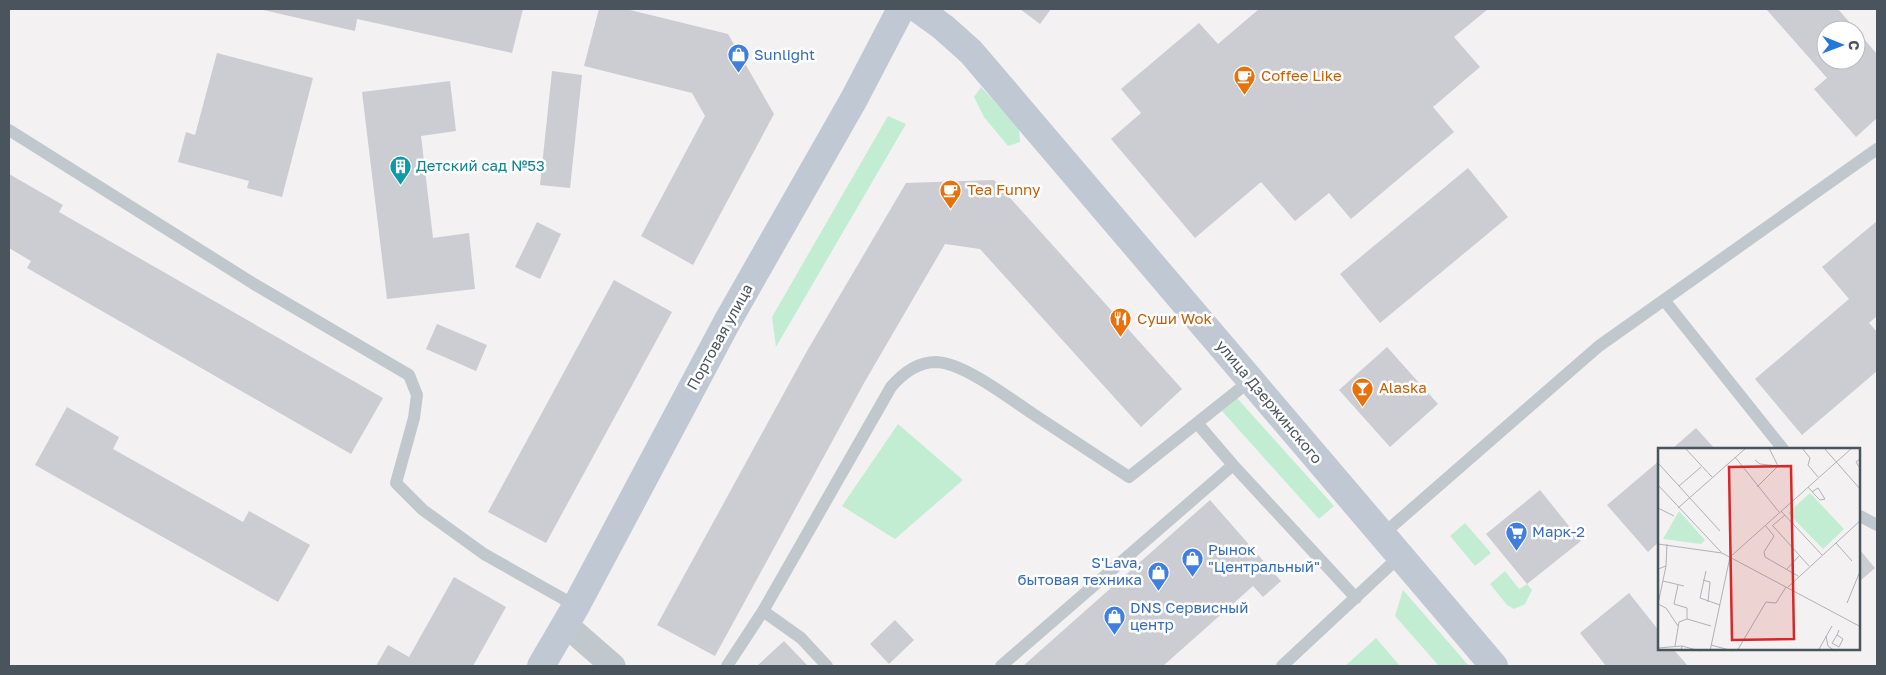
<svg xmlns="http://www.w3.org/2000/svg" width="1886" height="675" font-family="'Golos Text',sans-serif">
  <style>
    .green { fill: #c3edd2 }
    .building { fill: #cbcdd3; fill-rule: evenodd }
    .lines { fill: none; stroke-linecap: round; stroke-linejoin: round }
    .lane { stroke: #c0c8ce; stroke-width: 12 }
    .street { stroke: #c0c8ce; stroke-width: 25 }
    .secondary { stroke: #c0c9d3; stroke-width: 28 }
    .labels { text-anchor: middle; stroke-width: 5; stroke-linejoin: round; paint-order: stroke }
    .shop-label { font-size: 15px; fill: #366cbe; stroke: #fff; text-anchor: start }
    .food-label { font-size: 15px; fill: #c56008; stroke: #fff; text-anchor: start }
    .culture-label { font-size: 15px; fill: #0d838f; stroke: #fff; text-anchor: start }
    .street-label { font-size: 15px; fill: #4a545d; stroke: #fff }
    .inset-road { fill: none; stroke: #afb2b6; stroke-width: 1 }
    .view { fill: #d62828; fill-opacity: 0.15; stroke: #d62828; stroke-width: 2.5 }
    .inset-edge { fill: none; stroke: #4a545d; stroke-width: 2.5 }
  </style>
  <rect width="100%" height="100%" fill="#f3f1f1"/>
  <!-- green -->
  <path class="green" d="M 981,87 L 1019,128 L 1020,142 L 1008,146 L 984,117 L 974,97 Z
    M 888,116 L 906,124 L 776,347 L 772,317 Z
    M 1237,398 L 1334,506 L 1319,519 L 1222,411 Z
    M 898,424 L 963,480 L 895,539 L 842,506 Z
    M 1465,523 L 1491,553 L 1475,566 L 1450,536 Z
    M 1505,571 L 1519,589 L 1527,584 L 1532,590 L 1525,604 L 1514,609 L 1507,605 L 1490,584 Z
    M 1403,590 L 1469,666 L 1439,666 L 1395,616 Z
    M 1376,638 L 1400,666 L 1345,666 Z"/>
  <!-- building -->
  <path class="building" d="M 259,9 L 523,9 L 512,53 L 357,19 L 355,31 Z
    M 599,9 L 626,9 L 728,34 L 774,114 L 693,265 L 641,236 L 705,116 L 692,93 L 584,66 Z
    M 1020,9 L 1051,9 L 1040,24 Z
    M 1259,9 L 1488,9 L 1454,37 L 1480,67 L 1433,107 L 1454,132 L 1351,219 L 1329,193 L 1295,221 L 1261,182 L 1195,238 L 1111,139 L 1141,113 L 1121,89 L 1199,23 L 1218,44 Z
    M 1766,9 L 1838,9 L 1877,54 L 1877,118 L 1856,137 L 1814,89 L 1827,78 ZM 1826,30 L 1856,30 L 1856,60 L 1826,60 Z
    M 217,53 L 313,78 L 282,197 L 247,188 L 249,181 L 178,162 L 186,132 L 195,135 Z
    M 552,71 L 582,75 L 570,188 L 540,185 Z
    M 450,81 L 456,131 L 421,136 L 433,238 L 469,233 L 475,289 L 387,299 L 362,92 Z
    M 1468,168 L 1508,217 L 1380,323 L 1340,274 Z
    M 9,174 L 63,205 L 59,212 L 383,398 L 351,454 L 27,268 L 31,261 L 9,248 Z
    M 994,180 L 1182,389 L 1141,427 L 980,249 L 945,244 L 864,383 L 715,656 L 657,625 L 807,351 L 906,183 Z
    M 1877,221 L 1877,316 L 1869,323 L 1877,332 L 1877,371 L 1802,435 L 1755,379 L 1849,299 L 1822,267 Z
    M 537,222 L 561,234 L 540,279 L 515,267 Z
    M 614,280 L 672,312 L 546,543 L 488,512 Z
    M 437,324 L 487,345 L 476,371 L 426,349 Z
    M 1387,347 L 1438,404 L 1390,447 L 1339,390 Z
    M 67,407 L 119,437 L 113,449 L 243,522 L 249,511 L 310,545 L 278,602 L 35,465 Z
    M 1696,428 L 1715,449 L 1672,449 Z
    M 1660,460 L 1660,541 L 1648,552 L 1607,505 Z
    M 1540,490 L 1581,541 L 1527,584 L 1486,534 Z
    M 1210,500 L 1281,581 L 1263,597 L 1253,586 L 1163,666 L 1023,666 Z
    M 1860,550 L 1875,568 L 1860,581 Z
    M 454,577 L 506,607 L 473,666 L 376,666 L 388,645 L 409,657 Z
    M 1629,593 L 1660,632 L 1660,649 L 1673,649 L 1688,666 L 1606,666 L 1580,633 Z
    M 895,620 L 914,640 L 889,664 L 870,644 Z
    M 784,641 L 808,666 L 757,666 Z"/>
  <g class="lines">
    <!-- lane -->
    <path class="lane" d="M 9,130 L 254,284 L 409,375 L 417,395 L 414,418 L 396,483 L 423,510 L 484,554 L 576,606
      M 1664,300 L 1783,449
      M 1197,423 L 1233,465 L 1356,598
      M 1860,516 L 1877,525
      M 1382,535 L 1599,346 L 1877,149
      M 763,611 L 801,638 L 827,666
      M 727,666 L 763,611 L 891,387 C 903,373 917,362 936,362 C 964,363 1009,398 1033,414 C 1065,435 1097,456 1129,477 L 1251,380
      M 1001,666 L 1233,465
      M 1282,666 L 1400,556"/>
    <!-- street -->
    <path class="street" d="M 566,625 L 613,666"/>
    <!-- secondary -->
    <path class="secondary" d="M 918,9 L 943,27 L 971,52 L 1494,666
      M 541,666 L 576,606 L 727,322 L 854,99 L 901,9"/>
  </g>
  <!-- icons -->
  <defs>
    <symbol id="shop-pin" viewBox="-11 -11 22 30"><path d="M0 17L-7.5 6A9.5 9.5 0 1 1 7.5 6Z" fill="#3f7fe0" stroke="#fff"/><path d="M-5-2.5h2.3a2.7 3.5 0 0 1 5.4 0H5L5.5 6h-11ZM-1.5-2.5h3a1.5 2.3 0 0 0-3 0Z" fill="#fff"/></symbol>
    <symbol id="cafe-pin" viewBox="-11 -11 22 30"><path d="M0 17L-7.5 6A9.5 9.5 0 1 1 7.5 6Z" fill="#e8710a" stroke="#fff"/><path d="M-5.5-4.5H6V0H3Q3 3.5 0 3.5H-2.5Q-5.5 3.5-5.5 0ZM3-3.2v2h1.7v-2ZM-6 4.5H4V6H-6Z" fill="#fff"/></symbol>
    <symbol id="building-pin" viewBox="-11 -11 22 30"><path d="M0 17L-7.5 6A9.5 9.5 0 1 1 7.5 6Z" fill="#0f9aa8" stroke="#fff"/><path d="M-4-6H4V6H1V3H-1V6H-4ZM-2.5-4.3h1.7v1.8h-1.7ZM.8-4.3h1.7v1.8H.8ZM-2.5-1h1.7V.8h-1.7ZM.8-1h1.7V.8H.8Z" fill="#fff"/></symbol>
    <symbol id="restaurant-pin" viewBox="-11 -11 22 30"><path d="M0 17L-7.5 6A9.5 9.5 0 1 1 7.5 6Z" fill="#e8710a" stroke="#fff"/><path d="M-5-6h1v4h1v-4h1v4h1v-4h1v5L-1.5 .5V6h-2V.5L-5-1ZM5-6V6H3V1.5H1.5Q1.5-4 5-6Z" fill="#fff"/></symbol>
    <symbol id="bar-pin" viewBox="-11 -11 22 30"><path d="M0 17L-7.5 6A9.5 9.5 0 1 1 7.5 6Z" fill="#e8710a" stroke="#fff"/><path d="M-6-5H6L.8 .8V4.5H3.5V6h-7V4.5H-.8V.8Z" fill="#fff"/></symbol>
    <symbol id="supermarket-pin" viewBox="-11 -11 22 30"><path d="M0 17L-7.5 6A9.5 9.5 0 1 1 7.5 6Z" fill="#3f7fe0" stroke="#fff"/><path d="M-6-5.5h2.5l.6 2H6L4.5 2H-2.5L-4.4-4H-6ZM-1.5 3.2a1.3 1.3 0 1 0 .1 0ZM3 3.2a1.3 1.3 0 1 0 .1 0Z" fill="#fff"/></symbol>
  </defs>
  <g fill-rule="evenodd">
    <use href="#shop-pin" x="726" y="42" width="25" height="34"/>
    <use href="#cafe-pin" x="1232" y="64" width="25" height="34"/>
    <use href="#building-pin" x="388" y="154" width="25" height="34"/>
    <use href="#cafe-pin" x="938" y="178" width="25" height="34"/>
    <use href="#restaurant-pin" x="1108" y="306" width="25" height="34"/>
    <use href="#bar-pin" x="1350" y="376" width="25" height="34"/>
    <use href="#supermarket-pin" x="1504" y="520" width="25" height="34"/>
    <use href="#shop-pin" x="1180" y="546" width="25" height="34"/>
    <use href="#shop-pin" x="1146" y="560" width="25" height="34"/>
    <use href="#shop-pin" x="1102" y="604" width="25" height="34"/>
  </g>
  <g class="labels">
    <!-- shop labels -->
    <g class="shop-label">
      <text x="754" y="60">Sunlight</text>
      <text x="1532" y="537">Марк-2</text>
      <text x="1208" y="555">Рынок<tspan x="1208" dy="17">"Центральный"</tspan></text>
      <text x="1142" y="568" text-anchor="end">S'Lava,<tspan x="1142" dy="17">бытовая техника</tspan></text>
      <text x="1130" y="613">DNS Сервисный<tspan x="1130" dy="17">центр</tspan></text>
    </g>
    <!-- food labels -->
    <g class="food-label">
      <text x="1261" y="81">Coffee Like</text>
      <text x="967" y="195">Tea Funny</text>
      <text x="1137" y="324">Суши Wok</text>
      <text x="1379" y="393">Alaska</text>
    </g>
    <!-- culture labels -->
    <g class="culture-label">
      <text x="416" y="171">Детский сад №53</text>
    </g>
    <!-- street labels -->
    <g class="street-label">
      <text transform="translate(720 337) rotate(-61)" y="5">Портовая улица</text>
      <text transform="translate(1269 402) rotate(50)" y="5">улица Дзержинского</text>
    </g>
  </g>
  <!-- overview -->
  <g transform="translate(1658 448)">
    <rect width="202" height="202" fill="#f3f1f1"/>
    <path d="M 152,45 L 186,81 L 165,101 L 130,65 ZM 21,63 L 47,92 L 43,96 L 5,91 Z" fill="#c3edd2"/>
    <path class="inset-road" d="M 27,0 L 54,29M 144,0 L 152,10 L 150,17 L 160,29M 166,0 L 203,42M 77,9 L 121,64M 203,10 L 198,14 L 203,22M 97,12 L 102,16 L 120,18M 0,15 L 62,83M 0,37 L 63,104M 21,38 L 43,19M 99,39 L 120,18 L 111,0M 150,39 L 157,47 L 162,52 L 167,51 L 160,40 L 154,44M 0,60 L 16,68M 20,60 L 88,0M 123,63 L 164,107M 107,77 L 116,88 L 106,104 L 107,109 L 140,128M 114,78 L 127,67M 115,78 L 151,118M 178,95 L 194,113M 0,96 L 64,105 L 203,179M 8,118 L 0,156 L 8,160 L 20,178M 0,121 L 8,118 L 9,96M 129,121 L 141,108M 48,123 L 42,150 L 62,157M 45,132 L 52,134 L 50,154M 5,133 L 26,138M 20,137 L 16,156 L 29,160 L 29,171M 130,139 L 203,72M 189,155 L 203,121M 179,187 L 185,191 L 181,199 L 174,195 L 179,187 L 181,182M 168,188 L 170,198 L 177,203M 53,197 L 75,203M 17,198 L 21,174 L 29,171 L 53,178M 0,200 L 24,198M 23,203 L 24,198 L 42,203M 52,203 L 72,109 L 194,0M 79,203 L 108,154 L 118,155 L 128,139M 160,203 L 174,178"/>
    <path class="view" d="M 133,18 L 136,191 L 74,192 L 71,19 Z"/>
    <rect width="202" height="202" class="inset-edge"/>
  </g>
  <!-- border -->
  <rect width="1886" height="675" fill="none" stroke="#4a545d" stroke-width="20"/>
  <!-- north arrow -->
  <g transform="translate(1841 45) rotate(91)"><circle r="24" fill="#ffffff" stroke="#b7bbbe"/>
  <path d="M0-4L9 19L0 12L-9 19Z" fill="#2578d9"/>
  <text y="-8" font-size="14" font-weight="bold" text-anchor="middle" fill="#4a545d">С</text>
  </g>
</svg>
